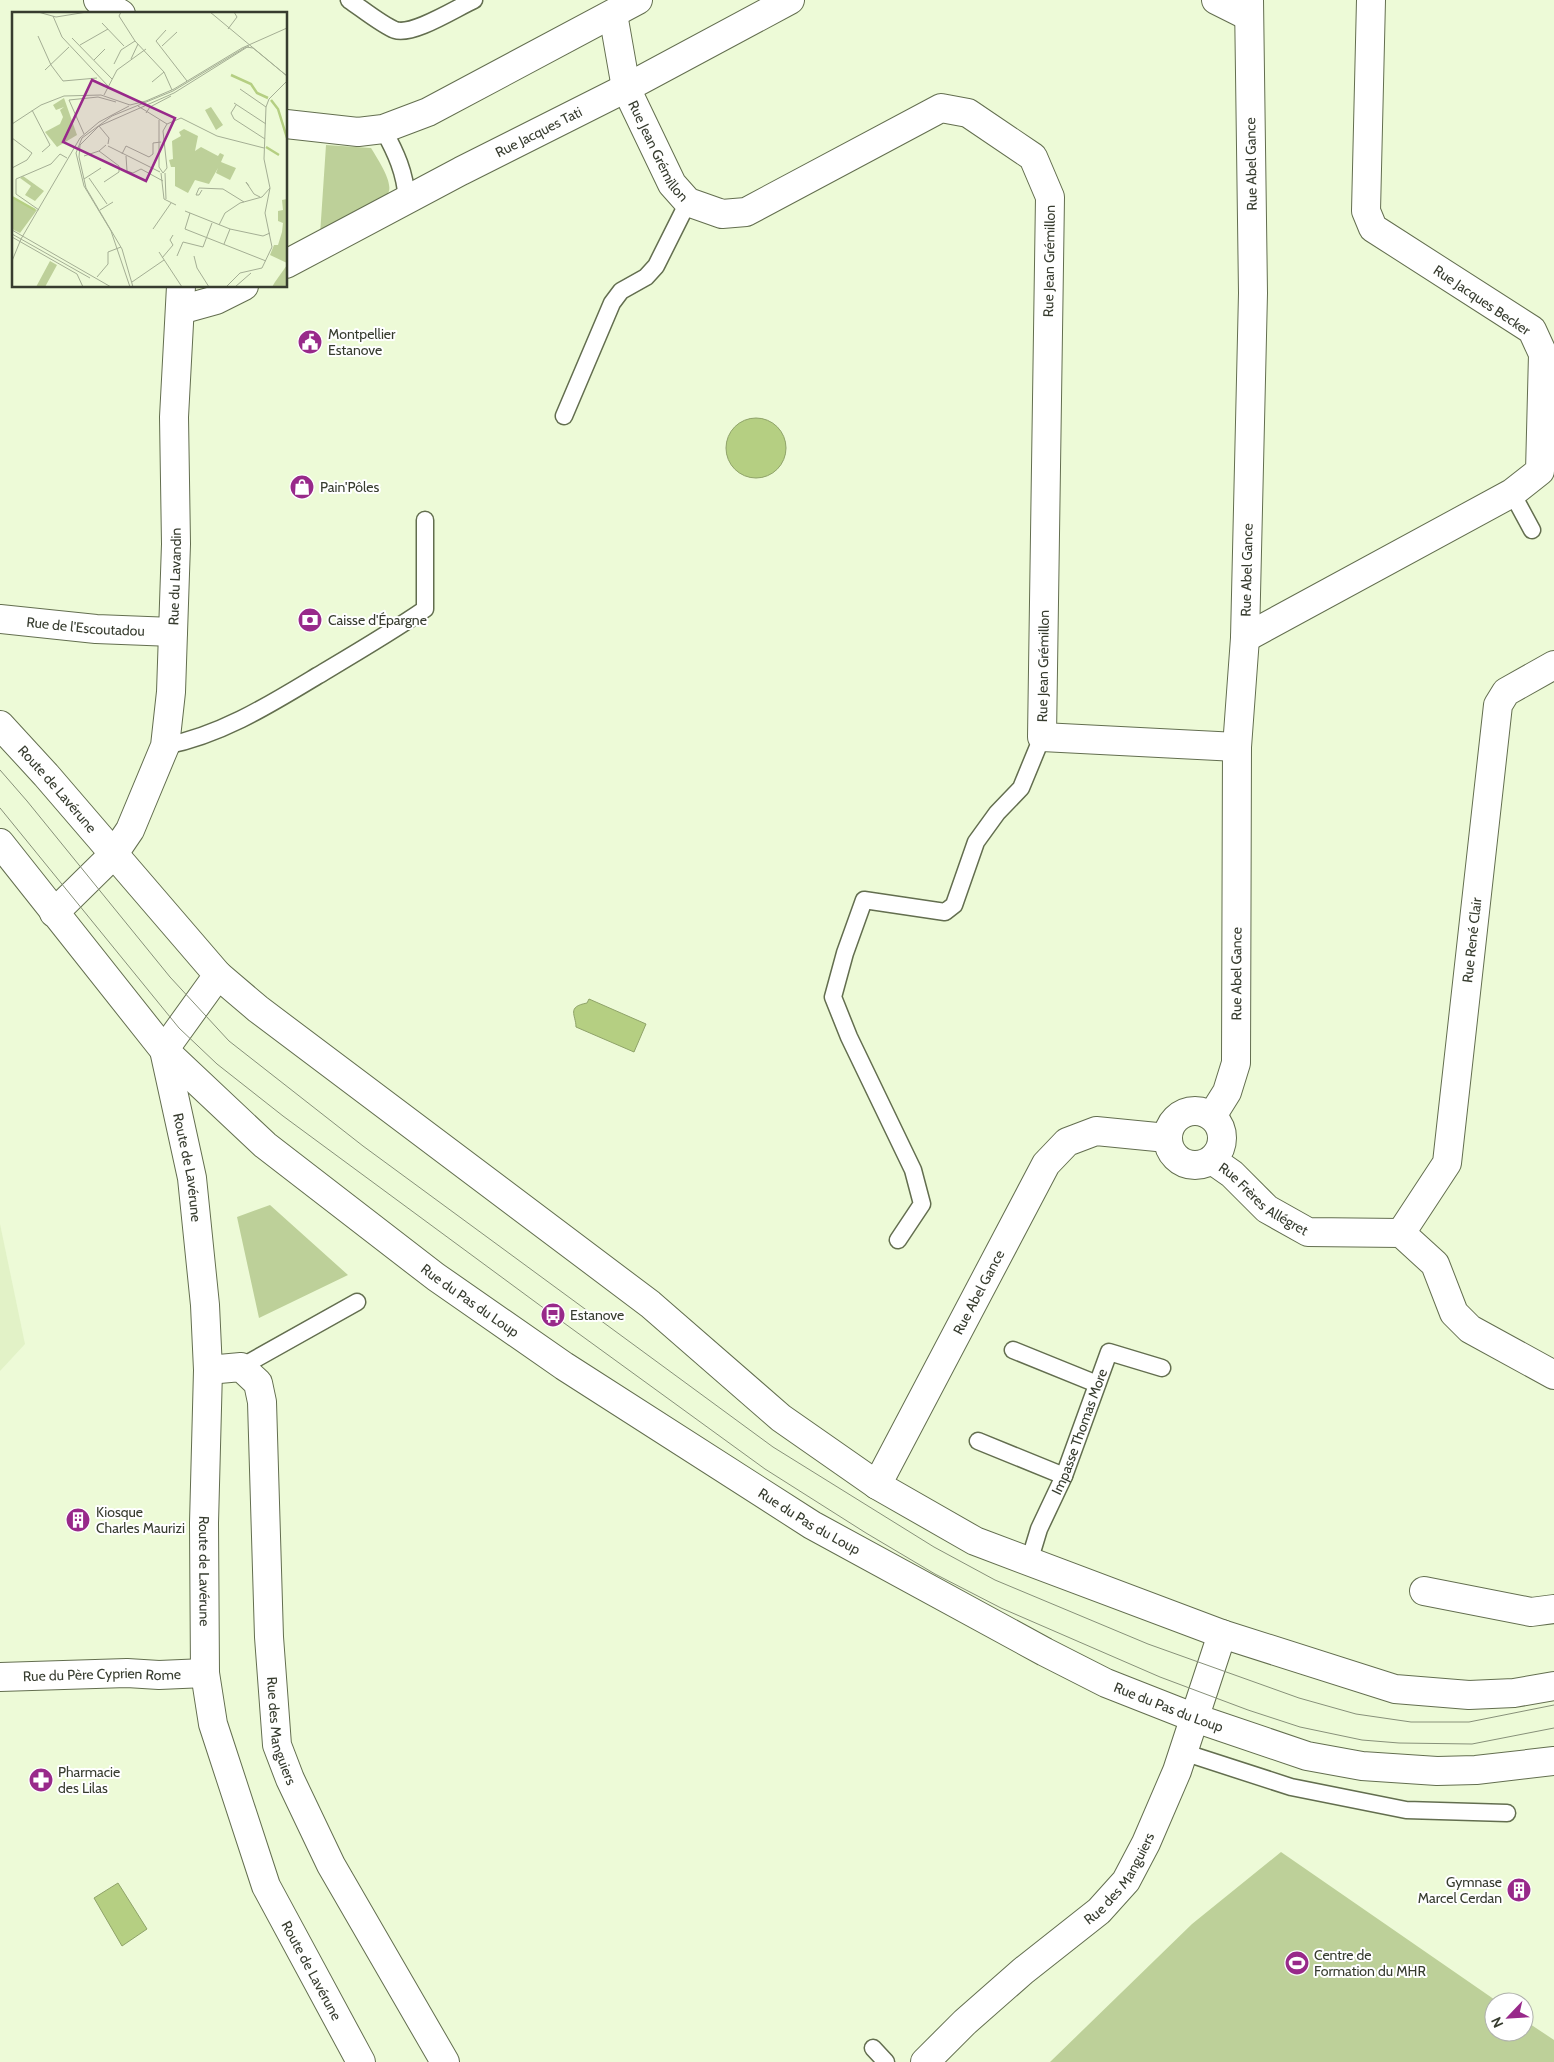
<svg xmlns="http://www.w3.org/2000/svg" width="1554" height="2062" font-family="Cabin,sans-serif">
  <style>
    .built { fill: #e2f2c7 }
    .green { fill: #bdd099 }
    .water { fill: #b5cf82; stroke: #8fa369 }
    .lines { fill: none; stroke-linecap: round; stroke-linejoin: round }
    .lane-casing { stroke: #636e4f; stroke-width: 19 }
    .street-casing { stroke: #636e4f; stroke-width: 30 }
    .secondary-casing { stroke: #636e4f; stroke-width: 30 }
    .lane { stroke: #fff; stroke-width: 16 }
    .street { stroke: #fff; stroke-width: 28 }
    .secondary { stroke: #fff; stroke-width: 28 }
    .tram { stroke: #879079; stroke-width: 1 }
    .labels { text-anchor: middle; stroke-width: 4; stroke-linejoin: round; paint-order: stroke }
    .street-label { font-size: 14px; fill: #373c2f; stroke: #fff }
    .poi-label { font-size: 14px; fill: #373c2f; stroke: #fff; text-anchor: start }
    .inset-river { fill: none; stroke: #b5cf82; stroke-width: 2.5 }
    .inset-road { fill: none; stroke: #a4ae94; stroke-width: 1 }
    .view { fill: #98298a; fill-opacity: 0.15; stroke: #98298a; stroke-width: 2.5 }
    .inset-edge { fill: none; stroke: #373c2f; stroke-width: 2.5 }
  </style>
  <rect width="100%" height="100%" fill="#edfad7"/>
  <!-- built -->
  <path class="built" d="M 0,1224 L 25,1344 L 0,1371 Z"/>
  <!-- green -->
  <path class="green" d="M 326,145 L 371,148 C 377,158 392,180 389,191 C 384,207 335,227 320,235 Z
    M 270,1205 L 348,1275 L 259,1318 L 237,1217 Z
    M 1281,1852 L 1498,2002 L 1494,2002 L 1494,2032 L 1524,2032 L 1524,2020 L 1554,2040 L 1554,2062 L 1050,2062 L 1192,1924 Z"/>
  <!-- water -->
  <path class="water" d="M726 448a30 30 0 1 1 60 0a30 30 0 1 1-60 0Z
    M 589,999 L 646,1024 L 634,1052 L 576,1027 C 576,1015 566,1007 587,1003 Z
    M 118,1883 L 147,1929 L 122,1946 L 94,1898 Z"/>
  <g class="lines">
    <defs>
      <g id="lane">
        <path d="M 349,0 C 361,8 382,25 395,30 C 413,36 456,8 474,0"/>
        <path d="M 383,129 C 396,153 405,172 407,200"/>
        <path d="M 564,416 L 612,303 L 621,291 L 646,277 L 656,266 L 688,202"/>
        <path d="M 1512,493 L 1532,530"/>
        <path d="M 165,746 C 221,735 269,705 317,676 C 354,654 390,633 425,609 L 425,520"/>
        <path d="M 898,1240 L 922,1204 L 913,1170 L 849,1037 L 833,997 L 845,953 L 864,900 L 945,912 L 954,905 L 976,842 L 997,813 L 1021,788 L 1042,737"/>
        <path d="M 1013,1350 L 1097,1384"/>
        <path d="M 241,1367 L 357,1302"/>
        <path d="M 978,1441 L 1064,1476"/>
        <path id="s1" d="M 1029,1562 L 1039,1529 L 1064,1476 L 1109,1352 L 1162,1368"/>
        <path d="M 1183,1752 L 1291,1787 L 1406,1810 L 1507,1813"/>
        <path d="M 873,2048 L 886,2062"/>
      </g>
      <g id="street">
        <path d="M 98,0 L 121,14"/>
        <path d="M 1216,0 L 1248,16"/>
        <path id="s2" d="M 613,14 L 626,88 L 672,184 L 688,202 L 722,214 L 746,212 L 941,108 L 968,113 L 1033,157 L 1050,197 L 1042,737 L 1237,747"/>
        <path d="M 286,124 L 358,132 L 383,129 L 428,112 L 638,0"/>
        <path id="s3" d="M 286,264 L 461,171 L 626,88 L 790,0"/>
        <path d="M 180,310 L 216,300 L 244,286"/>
        <path id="s4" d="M 0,619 L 96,629 L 173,632"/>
        <path d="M 1245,638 L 1512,493 L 1540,471 L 1543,354 L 1532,330 L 1373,228 L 1366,211 L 1371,0"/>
        <path id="s5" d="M 113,855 L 130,830 L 165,746 L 171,692 L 176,544 L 174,417 L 181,286"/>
        <path d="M 218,975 L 258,1009 L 650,1304 L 781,1418 L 877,1485 L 975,1541 L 1222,1634 L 1395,1689 L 1469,1695 L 1514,1693 L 1554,1686"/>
        <path id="s6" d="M 164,1050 L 265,1145 L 436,1277 L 564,1366 L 812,1525 L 1045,1652 L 1106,1683 L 1195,1718 L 1307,1756 L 1362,1766 L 1437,1771 L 1476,1770 L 1554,1761"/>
        <circle cx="1195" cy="1138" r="27"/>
        <path id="s7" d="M 1212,1116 L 1227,1092 L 1236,1063 L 1237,747 L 1245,638 L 1253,293 L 1249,0"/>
        <path id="s8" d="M 1212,1160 L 1232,1174 L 1267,1209 L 1308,1232 L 1401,1233 L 1435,1264 L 1454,1313 L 1470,1329 L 1554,1375"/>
        <path id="s9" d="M 1401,1233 L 1447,1163 L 1498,705 L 1506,692 L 1554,665"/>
        <path id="s10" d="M 208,1370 L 241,1367 L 258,1383 L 262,1402 L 269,1637 L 277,1745 L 290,1779 L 331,1865 L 445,2062"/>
        <path id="s11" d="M 877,1485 L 1046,1164 L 1067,1142 L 1096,1131 L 1167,1138"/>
        <path d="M 1424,1591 L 1531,1612 L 1554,1609"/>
        <path id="s12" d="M 0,1677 L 127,1673 L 159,1675 L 205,1673"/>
        <path id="s13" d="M 925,2062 L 965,2022 L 1023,1971 L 1099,1911 L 1126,1881 L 1146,1843 L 1177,1771 L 1222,1634"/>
      </g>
      <g id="secondary">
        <path id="s14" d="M 0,725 L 46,775 L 218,975 L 164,1050"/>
        <path id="s15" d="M 0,843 L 164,1050 L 192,1178 L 205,1305 L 208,1370 L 204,1523 L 205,1673 L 213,1724 L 266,1886 L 361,2062"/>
        <path d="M 54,913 L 113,855"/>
      </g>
    </defs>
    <!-- lane casing -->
    <use href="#lane" class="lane-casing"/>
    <!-- street casing -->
    <use href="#street" class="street-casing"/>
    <!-- secondary casing -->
    <use href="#secondary" class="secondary-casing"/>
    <!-- lane -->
    <use href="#lane" class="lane"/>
    <!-- street -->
    <use href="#street" class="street"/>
    <!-- secondary -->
    <use href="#secondary" class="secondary"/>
    <!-- tram -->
    <path class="tram" d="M 0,770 L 27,801 L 170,977 L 229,1041 L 363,1146 L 773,1447 L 934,1547 L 995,1580 L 1148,1644 L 1299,1698 L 1356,1714 L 1411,1722 L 1469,1722 L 1554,1705
      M 0,808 L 179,1028 L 217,1064 L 283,1116 L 553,1315 L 765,1469 L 866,1533 L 935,1574 L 1001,1608 L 1160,1677 L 1248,1710 L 1300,1727 L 1362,1740 L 1399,1743 L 1472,1744 L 1554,1728"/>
  </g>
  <!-- icons -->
  <defs>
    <symbol id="civic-disc" viewBox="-11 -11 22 22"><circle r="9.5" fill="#98298a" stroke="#fff"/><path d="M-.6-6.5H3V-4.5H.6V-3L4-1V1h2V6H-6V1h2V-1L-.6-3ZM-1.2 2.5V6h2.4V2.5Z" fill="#fff"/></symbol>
    <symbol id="shop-disc" viewBox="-11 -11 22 22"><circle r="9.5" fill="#98298a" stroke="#fff"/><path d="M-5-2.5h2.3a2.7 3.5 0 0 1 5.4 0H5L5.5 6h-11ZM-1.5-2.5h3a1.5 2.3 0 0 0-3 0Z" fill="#fff"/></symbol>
    <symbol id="bank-disc" viewBox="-11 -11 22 22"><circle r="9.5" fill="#98298a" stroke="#fff"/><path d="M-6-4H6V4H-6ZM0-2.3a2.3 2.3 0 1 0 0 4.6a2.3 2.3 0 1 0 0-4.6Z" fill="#fff"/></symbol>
    <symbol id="bus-disc" viewBox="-11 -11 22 22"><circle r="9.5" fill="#98298a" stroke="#fff"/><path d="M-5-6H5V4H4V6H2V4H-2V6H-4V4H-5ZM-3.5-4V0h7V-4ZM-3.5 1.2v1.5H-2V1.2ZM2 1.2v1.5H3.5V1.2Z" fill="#fff"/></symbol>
    <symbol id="building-disc" viewBox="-11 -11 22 22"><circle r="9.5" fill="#98298a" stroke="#fff"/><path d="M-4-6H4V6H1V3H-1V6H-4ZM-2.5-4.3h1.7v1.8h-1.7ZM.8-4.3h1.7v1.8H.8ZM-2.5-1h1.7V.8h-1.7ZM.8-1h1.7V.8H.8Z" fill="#fff"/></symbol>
    <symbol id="pharmacy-disc" viewBox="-11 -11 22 22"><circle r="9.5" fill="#98298a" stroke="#fff"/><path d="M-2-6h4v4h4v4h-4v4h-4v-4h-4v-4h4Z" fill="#fff"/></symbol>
    <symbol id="stadium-disc" viewBox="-11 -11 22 22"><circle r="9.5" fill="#98298a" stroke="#fff"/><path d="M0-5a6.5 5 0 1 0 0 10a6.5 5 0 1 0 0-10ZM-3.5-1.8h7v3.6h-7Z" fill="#fff"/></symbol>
  </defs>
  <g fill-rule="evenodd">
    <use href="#civic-disc" x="296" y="328" width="28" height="28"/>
    <use href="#shop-disc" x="288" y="473" width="28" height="28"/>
    <use href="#bank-disc" x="296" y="606" width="28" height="28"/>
    <use href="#bus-disc" x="539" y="1301" width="28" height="28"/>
    <use href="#building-disc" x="64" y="1506" width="28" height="28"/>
    <use href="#pharmacy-disc" x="27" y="1766" width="28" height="28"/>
    <use href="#building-disc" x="1505" y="1876" width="28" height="28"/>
    <use href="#stadium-disc" x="1283" y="1949" width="28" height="28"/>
  </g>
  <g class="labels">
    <!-- street labels -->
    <g class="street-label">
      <text dy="5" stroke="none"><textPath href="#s3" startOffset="285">Rue Jacques Tati</textPath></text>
      <text dy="5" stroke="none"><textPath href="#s2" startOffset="146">Rue Jean Grémillon</textPath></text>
      <text transform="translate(1251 164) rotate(-91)" y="5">Rue Abel Gance</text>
      <text transform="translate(1049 261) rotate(-89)" y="5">Rue Jean Grémillon</text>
      <text transform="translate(1482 300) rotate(34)" y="5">Rue Jacques Becker</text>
      <text dy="5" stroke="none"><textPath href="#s7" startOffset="552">Rue Abel Gance</textPath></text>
      <text dy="5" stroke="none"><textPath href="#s5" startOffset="291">Rue du Lavandin</textPath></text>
      <text dy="5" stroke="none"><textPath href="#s4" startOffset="86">Rue de l'Escoutadou</textPath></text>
      <text transform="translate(1043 666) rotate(-89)" y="5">Rue Jean Grémillon</text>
      <text dy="5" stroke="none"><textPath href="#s14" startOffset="86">Route de Lavérune</textPath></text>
      <text dy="5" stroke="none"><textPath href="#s9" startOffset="308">Rue René Clair</textPath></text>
      <text dy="5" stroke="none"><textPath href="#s7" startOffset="148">Rue Abel Gance</textPath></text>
      <text dy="5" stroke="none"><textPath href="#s15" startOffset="384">Route de Lavérune</textPath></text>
      <text dy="5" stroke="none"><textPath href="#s8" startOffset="65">Rue Frères Allégret</textPath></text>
      <text dy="5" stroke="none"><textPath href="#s11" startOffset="218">Rue Abel Gance</textPath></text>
      <text dy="5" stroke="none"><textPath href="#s6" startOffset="396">Rue du Pas du Loup</textPath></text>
      <text dy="5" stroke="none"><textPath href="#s1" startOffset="140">Impasse Thomas More</textPath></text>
      <text dy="5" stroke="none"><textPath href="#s6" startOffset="801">Rue du Pas du Loup</textPath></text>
      <text dy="5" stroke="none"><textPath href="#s15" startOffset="789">Route de Lavérune</textPath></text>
      <text dy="5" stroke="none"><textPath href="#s12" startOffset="102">Rue du Père Cyprien Rome</textPath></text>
      <text dy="5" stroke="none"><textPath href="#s6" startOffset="1206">Rue du Pas du Loup</textPath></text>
      <text dy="5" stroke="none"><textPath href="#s10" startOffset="406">Rue des Manguiers</textPath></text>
      <text dy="5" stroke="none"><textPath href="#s13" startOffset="269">Rue des Manguiers</textPath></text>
      <text dy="5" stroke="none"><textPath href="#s15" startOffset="1209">Route de Lavérune</textPath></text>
    </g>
    <!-- poi labels -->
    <g class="poi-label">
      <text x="328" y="339">Montpellier<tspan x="328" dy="16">Estanove</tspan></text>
      <text x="320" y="492">Pain'Pôles</text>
      <text x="328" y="625">Caisse d'Épargne</text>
      <text x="570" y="1320">Estanove</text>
      <text x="96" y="1517">Kiosque<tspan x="96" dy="16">Charles Maurizi</tspan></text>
      <text x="58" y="1777">Pharmacie<tspan x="58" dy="16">des Lilas</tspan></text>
      <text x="1502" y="1887" text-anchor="end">Gymnase<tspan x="1502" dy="16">Marcel Cerdan</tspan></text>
      <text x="1314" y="1960">Centre de<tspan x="1314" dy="16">Formation du MHR</tspan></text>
    </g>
  </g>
  <!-- overview -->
  <g transform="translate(12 12)">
    <rect width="275" height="275" fill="#edfad7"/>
    <path d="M 52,86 L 65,123 L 45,135 L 33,120 L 48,112 L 51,105 L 48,98 L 52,95 L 44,98 L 41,93 ZM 199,95 L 211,113 L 204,118 L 193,98 ZM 172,117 L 186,124 L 183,139 L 189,135 L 206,144 L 208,141 L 212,143 L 209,150 L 224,156 L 218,168 L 204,161 L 206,156 L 197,172 L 183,168 L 176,181 L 163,174 L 163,155 L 159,155 L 157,148 L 161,147 L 160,129 L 169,124 L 167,120 ZM 11,164 L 32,179 L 23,189 L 13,183 L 19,174 L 8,166 ZM 0,185 L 25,198 L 8,221 L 0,217 ZM 275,187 L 275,251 L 258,243 L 262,233 L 266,233 L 270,220 L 271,211 L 266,209 L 266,199 L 271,198 L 270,188 ZM 38,249 L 45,253 L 33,275 L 24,275 ZM 275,253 L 275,275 L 260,275 L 263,270 Z" fill="#bdd099"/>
    <path class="inset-river" d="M 219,63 L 239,72 L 245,81 L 256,86M 259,88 L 266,97 L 275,126M 254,135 L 267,143M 0,185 L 23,198"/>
    <path class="inset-road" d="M 26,0 L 44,5 L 75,0M 109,0 L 107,4 L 123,29 L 152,60 L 160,78M 198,0 L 275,64M 41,4 L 50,25 L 96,74M 90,11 L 112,34M 216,17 L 225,5 L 222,0M 154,18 L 144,29 L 175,69M 26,24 L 39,53 L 51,69 L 85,66M 60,26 L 100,67M 68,33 L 96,17M 150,34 L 165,20M 119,47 L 126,32M 82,48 L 93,37M 102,52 L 109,38 L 123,29M 33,58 L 57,35M 140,70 L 152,60M 228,77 L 254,95M 92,83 L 105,58 L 134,37M 222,91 L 254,112M 224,93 L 219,101 L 222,107 L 253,127M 126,94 L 155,112 L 169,106 L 205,124 L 252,136M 20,98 L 38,133 L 30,140M 134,101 L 138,95 L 159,84M 147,108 L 147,155 L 151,161 L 155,156 L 151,119 L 155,112M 0,112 L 29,93 L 52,84 L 89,83 L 118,93 L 134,89 L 162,77 L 230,36 L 275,16M 87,114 L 97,126 L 96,132M 72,122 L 57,88 L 86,85 L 104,90M 0,126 L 20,141 L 15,148 L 0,156M 96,134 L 148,160M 87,139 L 107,154 L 107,160 L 92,170M 110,142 L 114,134 L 137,145 L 141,142 L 141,131 L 149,130M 72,144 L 87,139 L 94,133M 114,144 L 115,159 L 121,161 L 129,157 L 151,169M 149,161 L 152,187 L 164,193M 153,161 L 154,187M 77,166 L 95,192M 72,167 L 89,156M 237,174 L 234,170 L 242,182 L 248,185M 190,178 L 187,183 L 184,183 L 187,176 L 211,177 L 232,190M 27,198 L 4,182 L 4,167 L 39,152 L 48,142 L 55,146M 88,198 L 101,190M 173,199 L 218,217 L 251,224 L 258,221M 178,201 L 173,217 L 254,249M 207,213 L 213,201 L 228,191 L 250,185 L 258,176M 141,217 L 159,191M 0,218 L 99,275M 0,222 L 78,266M 0,225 L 65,262 L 71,275M 212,232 L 218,217M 147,240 L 170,275M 165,244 L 171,230 L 191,235 L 200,211M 182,244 L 185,256 L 197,275M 150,246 L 161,233 L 158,228 L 161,223M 0,249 L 9,227 L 68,126 L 87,110 L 117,94M 85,265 L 96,252 L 96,240 L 109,235M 120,270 L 152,248M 118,275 L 99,219 L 72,174 L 64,141 L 70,126 L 100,104 L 161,79 L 234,35 L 241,36 L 275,64M 121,275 L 110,237 L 74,176 L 67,145 L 68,133 L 87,114 L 162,81 L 237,34M 214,275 L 228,261 L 250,256 L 260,235 L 253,201 L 258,176 L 252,147 L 254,95 L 257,87 L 275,69M 223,275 L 239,261"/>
    <path class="view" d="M 80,68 L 163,106 L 134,169 L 51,130 Z"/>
    <rect width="275" height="275" class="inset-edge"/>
  </g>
  <!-- north arrow -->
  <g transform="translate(1509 2017) rotate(245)"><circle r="24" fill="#ffffff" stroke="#afb1ac"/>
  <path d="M0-4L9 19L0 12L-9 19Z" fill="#98298a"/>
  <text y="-8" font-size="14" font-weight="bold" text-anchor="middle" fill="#373c2f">N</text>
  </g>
</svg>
